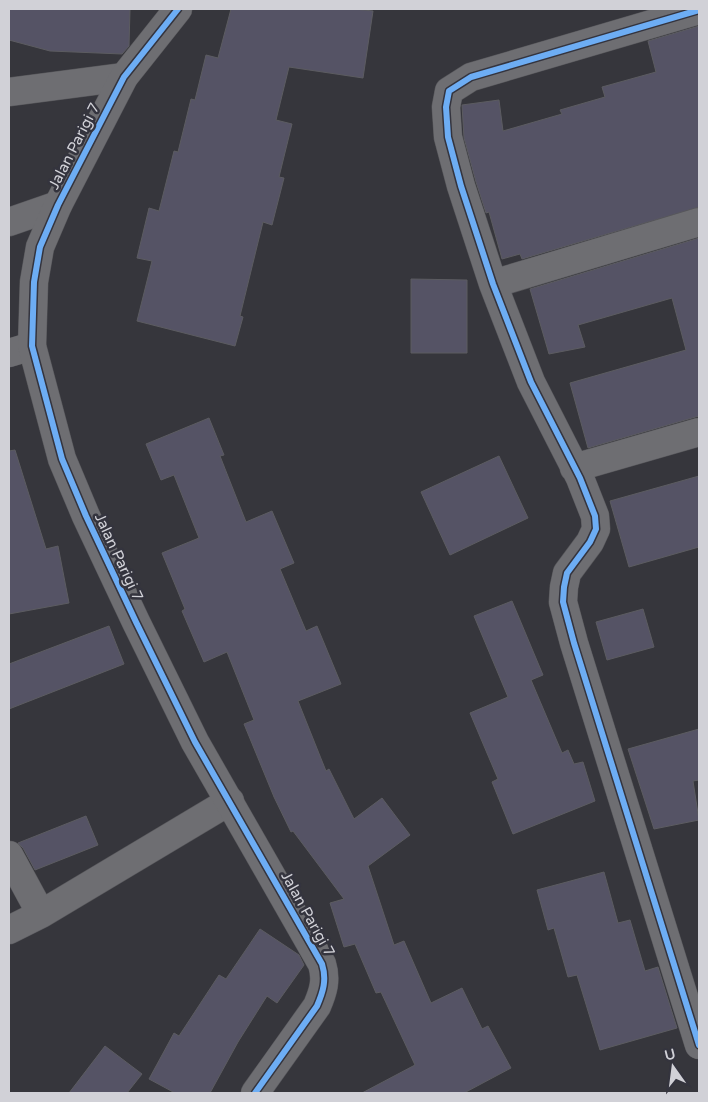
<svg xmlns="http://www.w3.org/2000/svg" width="708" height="1102" font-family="'Varela Round',sans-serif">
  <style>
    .building { fill: #555365; stroke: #5c5c61 }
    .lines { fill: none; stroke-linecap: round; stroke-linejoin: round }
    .street-casing { stroke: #555559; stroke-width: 29 }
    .secondary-casing { stroke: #555559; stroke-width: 29 }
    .street { stroke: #6e6e72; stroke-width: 28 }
    .secondary { stroke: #6e6e72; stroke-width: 28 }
    .cycleway-casing { stroke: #34343e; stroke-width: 9 }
    .cycleway { stroke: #6dadf4; stroke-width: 6 }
    .labels { text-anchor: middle; stroke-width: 5; stroke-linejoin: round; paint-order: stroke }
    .street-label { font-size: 15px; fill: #d1d1d7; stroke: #34343e }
  </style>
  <rect width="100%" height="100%" fill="#36363c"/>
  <!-- building -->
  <path class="building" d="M 9,9 L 130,9 L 129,46 L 122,54 L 50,51 L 9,40 Z
    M 231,9 L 354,9 L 373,11 L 363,78 L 289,67 L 276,120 L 292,124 L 279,177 L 284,178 L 272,225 L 263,222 L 240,316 L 243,317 L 235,346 L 137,321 L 152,261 L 137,258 L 149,208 L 159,211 L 174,151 L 178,152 L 191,99 L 195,100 L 206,55 L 218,58 Z
    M 699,26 L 699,207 L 522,259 L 520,254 L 502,259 L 489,212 L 486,213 L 476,182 L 464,138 L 462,105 L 499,100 L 503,131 L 562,114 L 560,110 L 605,97 L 602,87 L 656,72 L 648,41 Z
    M 699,238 L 699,416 L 588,448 L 570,383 L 686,350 L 672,298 L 578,325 L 585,347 L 549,354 L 530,289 Z
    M 411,279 L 467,280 L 467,353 L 411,353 Z
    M 209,418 L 224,455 L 220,456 L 246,522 L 272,511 L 294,563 L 280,569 L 306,631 L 317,626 L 341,684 L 298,701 L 326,771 L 329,769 L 354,819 L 382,798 L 410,835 L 368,866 L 394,945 L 404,941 L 431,1003 L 462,988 L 482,1029 L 488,1026 L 511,1068 L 464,1093 L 362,1093 L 415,1065 L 381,992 L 376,993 L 355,944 L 344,947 L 330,903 L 344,899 L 293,831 L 291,832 L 274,797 L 244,724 L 254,720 L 227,652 L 204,662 L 182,611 L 185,609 L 162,553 L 199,538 L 174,475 L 161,480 L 146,444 Z
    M 15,450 L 46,549 L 58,546 L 69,603 L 9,614 L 9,451 Z
    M 499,456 L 528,518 L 450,555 L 421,492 Z
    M 699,476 L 699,547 L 629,567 L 610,501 Z
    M 512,601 L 543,675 L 531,680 L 562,753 L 568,750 L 574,764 L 583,762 L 595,801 L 513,834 L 492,782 L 498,779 L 470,713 L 508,697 L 474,616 Z
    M 643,609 L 654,647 L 607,660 L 596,622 Z
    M 109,626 L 124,664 L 9,709 L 9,664 Z
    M 699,729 L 699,780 L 693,781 L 699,820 L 654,829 L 628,749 Z
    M 86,816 L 98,845 L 35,870 L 23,848 L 18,843 Z
    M 604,872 L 618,923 L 630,920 L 645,971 L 658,967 L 677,1028 L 600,1050 L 577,975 L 568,977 L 554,928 L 548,930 L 537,890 Z
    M 260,929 L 299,955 L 304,965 L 277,1003 L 267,996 L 238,1042 L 210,1093 L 175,1093 L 149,1079 L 174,1033 L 179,1036 L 219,975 L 226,979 Z
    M 105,1046 L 142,1074 L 127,1093 L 69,1093 Z"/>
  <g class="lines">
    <defs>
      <path id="street" d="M 699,10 L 471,77 L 449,91 L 446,107 L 448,137 L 461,186 L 493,284 L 531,382 L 580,478 L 595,516 L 596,529 L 590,542 L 567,573 L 564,587 L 563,602 L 574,643 L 699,1045
        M 9,92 L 124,77
        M 9,222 L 58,205
        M 493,284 L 699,222
        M 9,353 L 32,346
        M 574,468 L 699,432
        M 9,855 L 41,914
        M 9,930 L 41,914 L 230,801"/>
      <path id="secondary" d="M 178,9 L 124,77 L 58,205 L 40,247 L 34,282 L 32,346 L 62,459 L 86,516 L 136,622 L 195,742 L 322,964 C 327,980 323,992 317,1006 L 255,1093"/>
    </defs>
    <!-- street casing -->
    <use href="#street" class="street-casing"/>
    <!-- secondary casing -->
    <use href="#secondary" class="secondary-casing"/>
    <!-- street -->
    <use href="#street" class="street"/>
    <!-- secondary -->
    <use href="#secondary" class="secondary"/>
    <defs>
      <path id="cycleway" d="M 178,9 L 124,77 L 58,205 L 40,247 L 34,282 L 32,346 L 62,459 L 86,516 L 136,622 L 195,742 L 322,964 C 327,980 323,992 317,1006 L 255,1093
        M 699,10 L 471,77 L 449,91 L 446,107 L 448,137 L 461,186 L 493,284 L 531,382 L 580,478 L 595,516 L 596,529 L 590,542 L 567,573 L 564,587 L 563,602 L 574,643 L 699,1045"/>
    </defs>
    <!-- cycleway casing -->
    <use href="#cycleway" class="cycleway-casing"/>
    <!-- cycleway -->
    <use href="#cycleway" class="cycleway"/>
  </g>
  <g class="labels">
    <!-- street labels -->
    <g class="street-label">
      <text transform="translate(74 146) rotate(-63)" y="5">Jalan Parigi 7</text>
      <text transform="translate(119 557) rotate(65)" y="5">Jalan Parigi 7</text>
      <text transform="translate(308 914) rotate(61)" y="5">Jalan Parigi 7</text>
    </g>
  </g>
  <!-- border -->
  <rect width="708" height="1102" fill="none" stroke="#d1d1d7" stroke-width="20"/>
  <!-- north arrow -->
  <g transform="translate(673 1067) rotate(346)" stroke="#34343e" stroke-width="4" paint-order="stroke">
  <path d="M0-4L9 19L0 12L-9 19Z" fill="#d1d1d7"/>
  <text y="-8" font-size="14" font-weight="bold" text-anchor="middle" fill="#d1d1d7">U</text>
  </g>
</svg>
